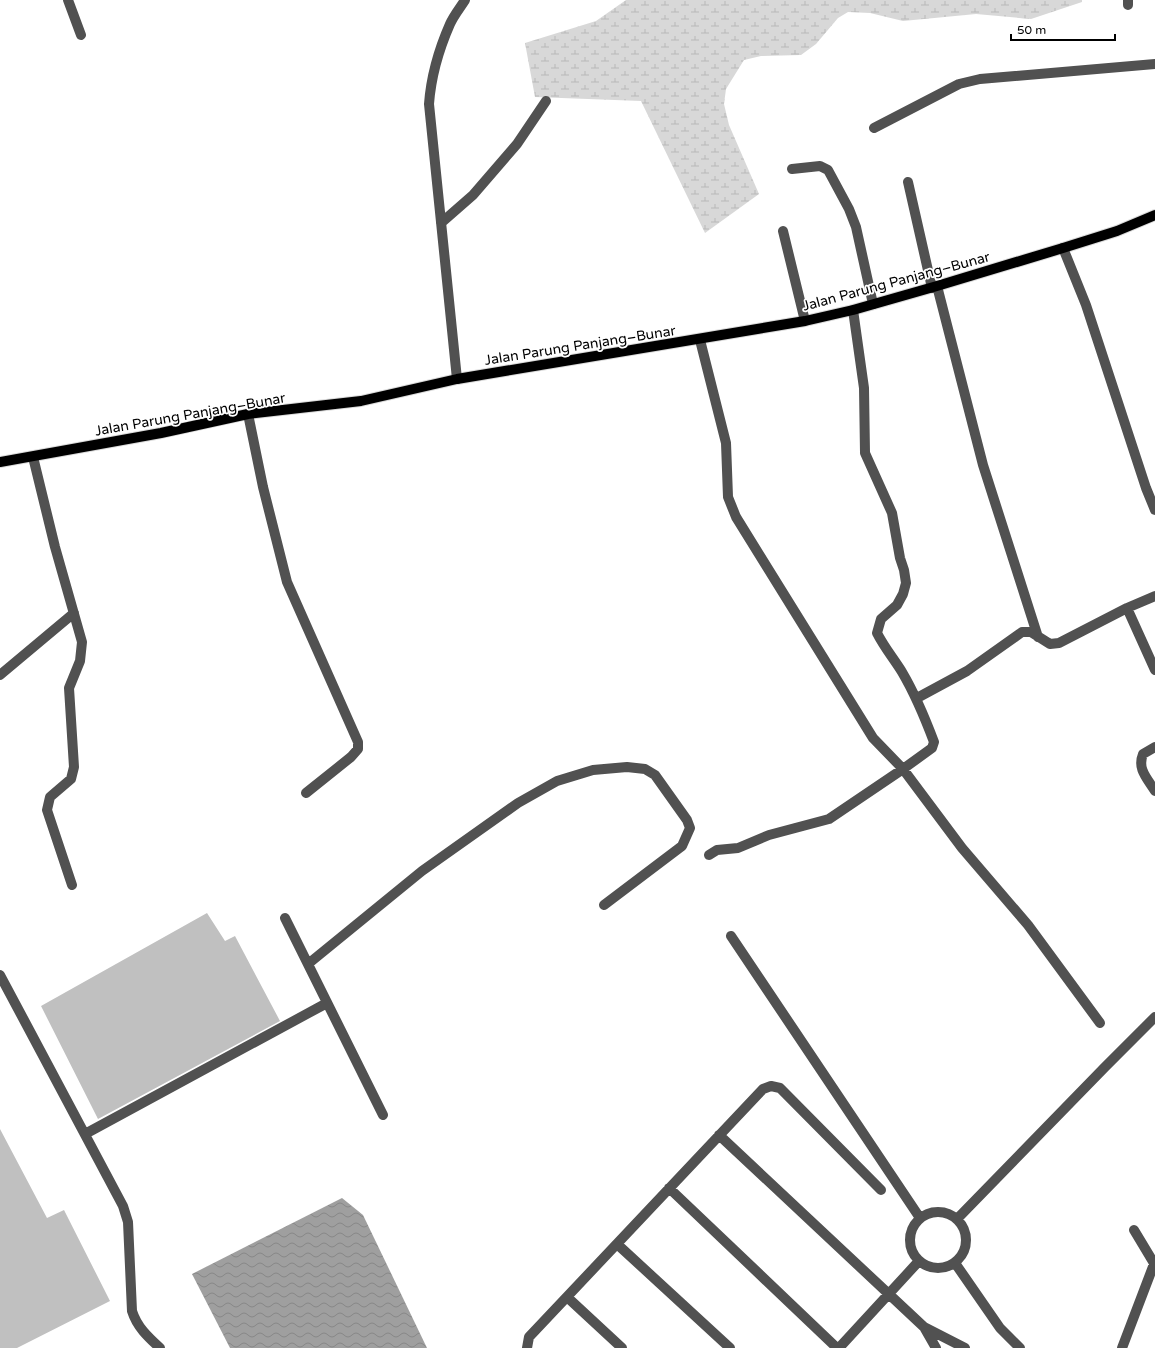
<svg xmlns="http://www.w3.org/2000/svg" width="1155" height="1348" font-family="'Varela Round',sans-serif">
  <style>
    .wetland { fill: url(#wetland-marsh) }
    .water { fill: url(#water-waves) }
    .building { fill: #c0c0c0 }
    .lines { fill: none; stroke-linecap: round; stroke-linejoin: round }
    .major-casing { stroke: #dbdbdb; stroke-width: 12 }
    .minor { stroke: #515151; stroke-width: 10 }
    .major { stroke: #000; stroke-width: 10 }
    .labels { text-anchor: middle; stroke-width: 3.5; stroke-linejoin: round; paint-order: stroke }
    .street-label { font-size: 14px; fill: #000; stroke: #fff }
  </style>
  <defs>
    <pattern id="wetland-marsh" width="20" height="14" patternUnits="userSpaceOnUse"><rect width="20" height="14" fill="#d8d8d8"/><path d="M1 5h8M5 5V1M11 12h8M15 12V8" fill="none" stroke="#b8b8b8"/></pattern>
    <pattern id="water-waves" width="16" height="10" patternUnits="userSpaceOnUse"><rect width="16" height="10" fill="#9f9f9f"/><path d="M0 5q4-4 8 0t8 0" fill="none" stroke="#878787"/></pattern>
  </defs>
  <rect width="100%" height="100%" fill="#fff"/>
  <!-- wetland -->
  <path class="wetland" d="M 626,0 L 1082,0 L 1082,2 L 1031,19 L 976,14 L 903,21 L 870,13 L 848,12 L 838,18 L 816,44 L 801,55 L 761,56 L 744,60 L 726,89 L 724,104 L 729,125 L 759,194 L 705,233 L 641,101 L 535,97 L 525,43 L 596,21 Z"/>
  <!-- water -->
  <path class="water" d="M 342,1198 L 363,1215 L 427,1348 L 230,1348 L 192,1274 Z"/>
  <!-- building -->
  <path class="building" d="M 207,913 L 225,941 L 235,936 L 280,1021 L 98,1119 L 41,1006 Z
    M 0,1129 L 47,1218 L 64,1210 L 110,1301 L 17,1348 L 0,1348 Z"/>
  <g class="lines">
    <defs>
      <path id="major" d="M 0,462 L 161,433 L 248,414 L 361,401 L 457,379 L 805,321 L 853,310 L 937,286 L 1063,248 L 1117,231 L 1155,215"/>
    </defs>
    <!-- major casing -->
    <use href="#major" class="major-casing"/>
    <!-- minor -->
    <path class="minor" d="M 68,0 L 81,35
      M 1128,0 L 1128,5
      M 874,128 L 959,84 L 980,79 L 1155,64
      M 792,169 L 820,166 L 828,170 L 849,209 L 856,227 L 873,304
      M 908,182 L 932,288
      M 441,223 L 473,195 L 517,144 L 546,101
      M 783,231 L 805,321
      M 1063,248 L 1086,305 L 1146,488 L 1155,510
      M 937,286 L 983,465 L 1038,637
      M 700,340 L 726,443 L 728,497 L 736,517 L 873,738 L 903,769 L 962,848 L 1028,925 L 1100,1023
      M 457,379 L 429,104 C 431,77 439,49 450,24 C 454,15 460,8 465,0
      M 248,414 L 263,487 L 287,582 L 358,742 L 358,749 L 351,757 L 306,793
      M 33,457 L 55,547 L 82,642 L 80,661 L 69,688 L 74,767 L 71,779 L 50,797 L 47,810 L 72,885
      M 1127,608 L 1155,670
      M 0,675 L 74,613
      M 917,698 L 967,671 L 1022,632 L 1031,632 L 1050,644 L 1059,643 L 1127,608 L 1155,596
      M 1155,747 L 1143,754 C 1137,769 1147,778 1155,791
      M 709,855 L 717,850 L 738,848 L 769,835 L 829,819 L 903,769 L 932,748 L 934,742 C 925,718 915,694 902,672 C 894,659 884,647 877,633 L 881,619 L 897,605 L 903,594 L 906,583 L 904,570 L 900,558 L 892,513 L 865,453 L 864,388 L 853,310
      M 285,918 L 383,1115
      M 731,936 L 920,1218
      M 308,964 L 422,871 L 518,803 L 557,781 L 593,770 L 627,767 L 645,769 L 655,775 L 687,820 L 690,828 L 682,846 L 604,905
      M 0,975 L 123,1206 L 128,1222 L 132,1311 C 137,1327 148,1337 160,1348
      M 85,1134 L 327,1003
      M 719,1135 L 924,1327 L 936,1348
      M 669,1188 L 837,1348
      M910 1240a28 28 0 1 1 56 0a28 28 0 1 1-56 0Z
      M 957,1219 L 1105,1067 L 1155,1017
      M 1134,1230 L 1155,1265
      M 617,1244 L 730,1348
      M 955,1263 L 1000,1328 L 1020,1348
      M 567,1297 L 622,1348
      M 924,1327 L 965,1348
      M 527,1348 L 529,1337 L 763,1089 L 771,1086 L 780,1088 L 881,1190
      M 839,1348 L 919,1261
      M 1122,1348 L 1154,1264"/>
    <!-- major -->
    <use href="#major" class="major"/>
  </g>
  <g class="labels">
    <!-- street labels -->
    <g class="street-label">
      <text transform="translate(896 281) rotate(-15)" y="5">Jalan Parung Panjang–Bunar</text>
      <text transform="translate(580 345) rotate(-9)" y="5">Jalan Parung Panjang–Bunar</text>
      <text transform="translate(190 414) rotate(-10)" y="5">Jalan Parung Panjang–Bunar</text>
    </g>
  </g>
  <!-- scale -->
  <path d="M1011 34v6h104v-6" fill="none" stroke="#000000" stroke-width="2"/>
  <text x="1017" y="34" font-size="12" fill="#000000" stroke="#ffffff" stroke-width="3" paint-order="stroke">50 m</text>
</svg>
